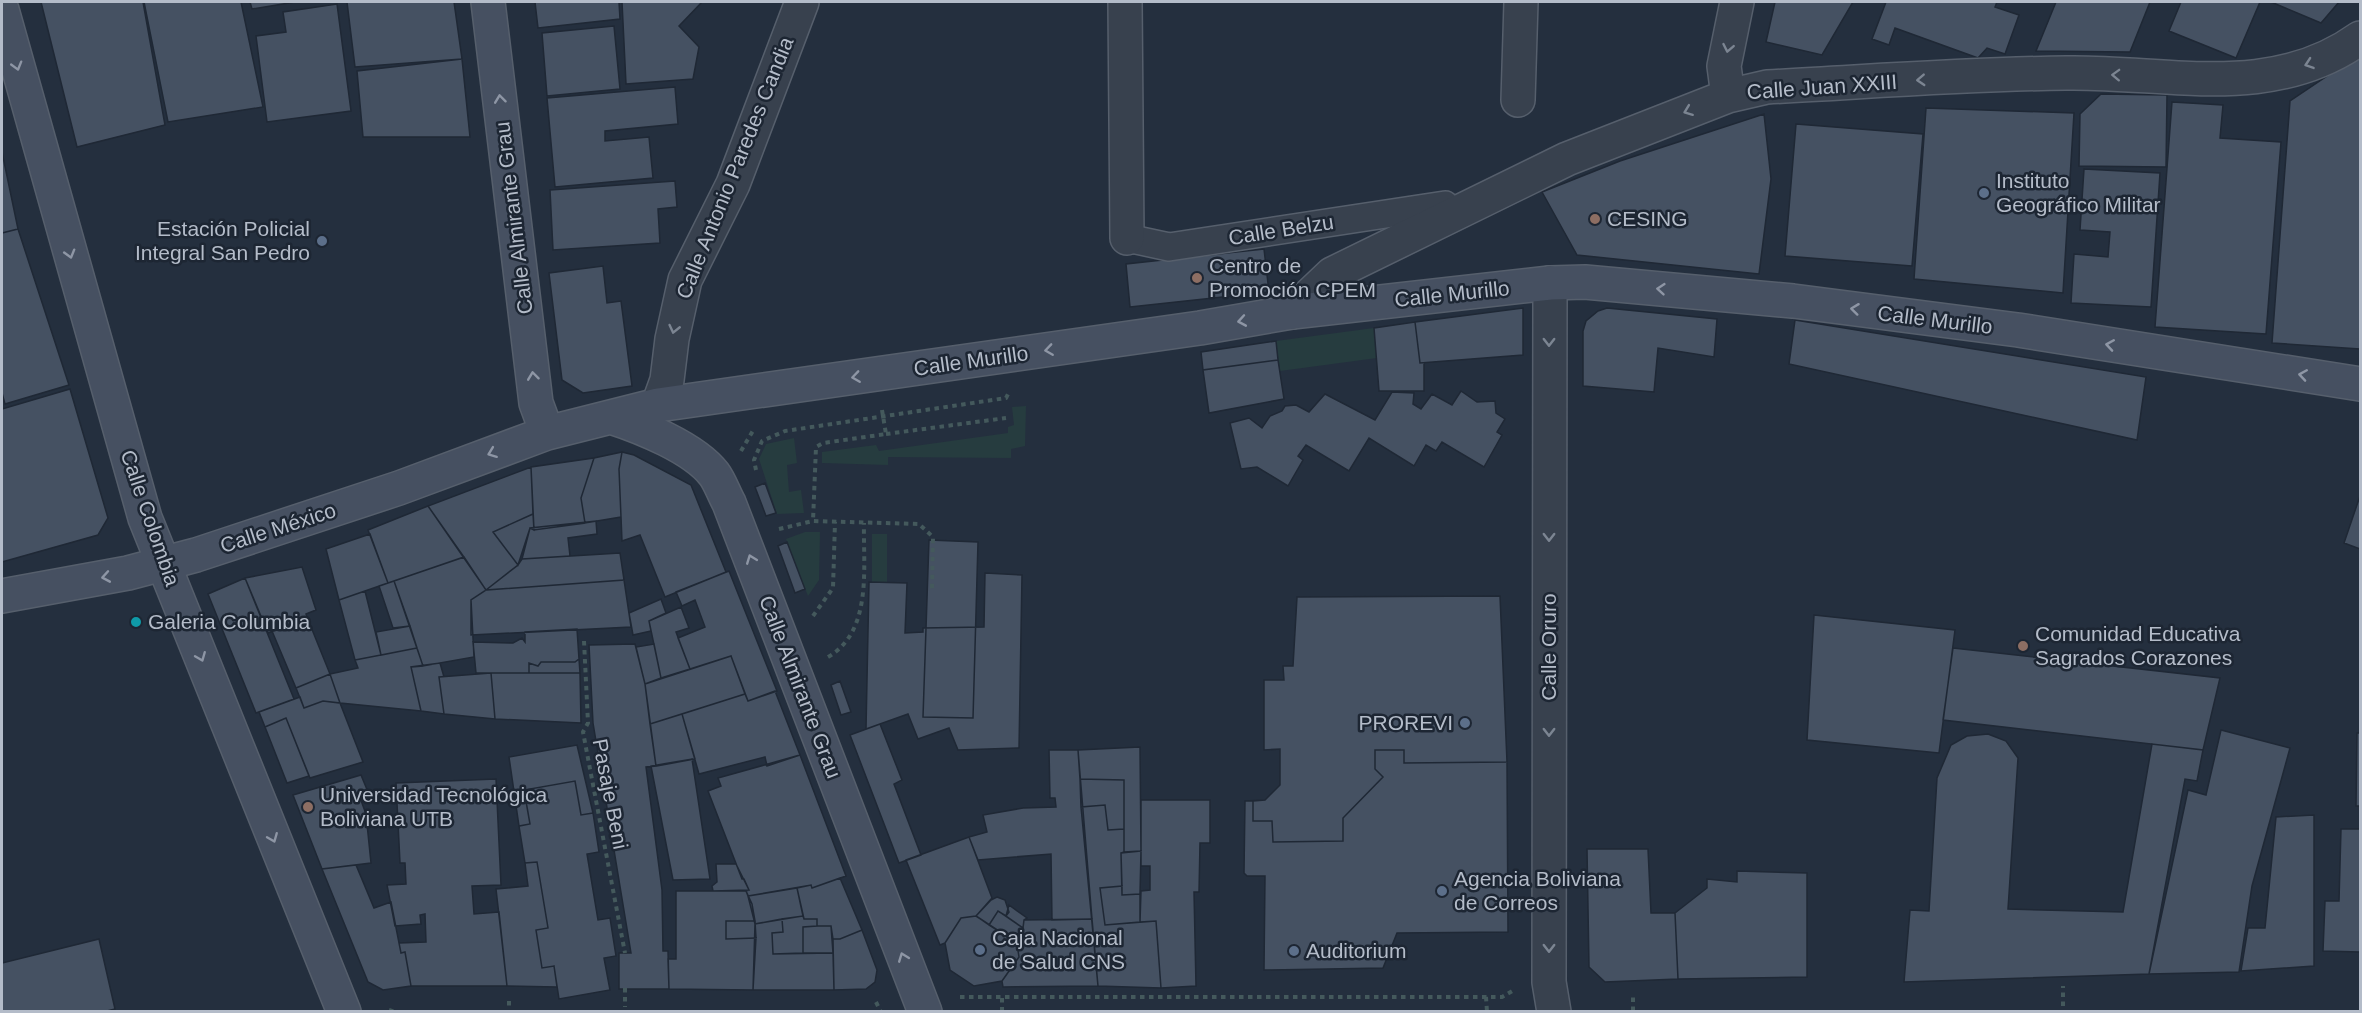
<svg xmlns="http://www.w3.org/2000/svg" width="2362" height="1013" font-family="Arial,sans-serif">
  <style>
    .green { fill: #263c3f }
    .building { fill: #455162; stroke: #1f2835; stroke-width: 1.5 }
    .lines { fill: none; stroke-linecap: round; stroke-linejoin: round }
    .pedestrian-casing { stroke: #565f6c; stroke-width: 30 }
    .minor-casing { stroke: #565f6c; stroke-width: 36 }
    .tertiary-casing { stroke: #565f6c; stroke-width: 36 }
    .secondary-casing { stroke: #565f6c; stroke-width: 36 }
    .path { stroke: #44595c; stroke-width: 4; stroke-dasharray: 4.5 4.5; stroke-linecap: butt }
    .pedestrian { stroke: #38414e; stroke-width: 27 }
    .minor { stroke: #38414e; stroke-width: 33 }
    .tertiary { stroke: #38414e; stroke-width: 33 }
    .secondary { stroke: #465061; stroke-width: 33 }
    .oneway { stroke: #7c8592 }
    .oneway2 { stroke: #8e96a5 }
    .service-dot { fill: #5c6f8a; stroke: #1d2633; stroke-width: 2 }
    .education-dot { fill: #8d6e63; stroke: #1d2633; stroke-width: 2 }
    .culture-dot { fill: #0f9aa8; stroke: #1d2633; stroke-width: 2 }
    .labels { text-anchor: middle; stroke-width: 5; stroke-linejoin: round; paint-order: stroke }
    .street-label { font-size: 21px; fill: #b4bcc9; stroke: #1d2633 }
    .poi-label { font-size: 21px; fill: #b4bcc9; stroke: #1d2633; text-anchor: start }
  </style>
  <rect width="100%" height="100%" fill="#242f3e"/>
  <!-- green -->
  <path class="green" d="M 1374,328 L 1377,358 L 1280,371 L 1276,341 Z
    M 1026,406 L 1025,446 L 1011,449 L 1011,458 L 888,457 L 888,465 L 822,463 L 822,452 L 876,445 L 879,451 L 1008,433 L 1008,427 L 1014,425 L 1012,407 Z
    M 794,438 L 797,463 L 787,465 L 789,492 L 801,490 L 804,513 L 777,514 L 759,459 L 766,444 Z
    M 805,532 L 820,532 L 819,580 L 808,596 L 786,539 Z
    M 872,534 L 887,534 L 887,583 L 872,583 Z"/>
  <!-- building -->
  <path class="building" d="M 41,2 L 143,2 L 165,125 L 77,147 Z
    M 144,2 L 241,2 L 263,107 L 168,122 Z
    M 250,2 L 295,2 L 252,9 Z
    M 347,2 L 454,2 L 462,59 L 355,67 Z
    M 535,2 L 619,2 L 620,19 L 538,28 Z
    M 622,2 L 702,2 L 679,26 L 699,47 L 693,79 L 626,84 Z
    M 1775,2 L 1853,2 L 1822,55 L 1766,42 Z
    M 1886,2 L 1997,2 L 1995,7 L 2019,15 L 2005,54 L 1987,48 L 1978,58 L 1895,28 L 1889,45 L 1872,39 Z
    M 2056,2 L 2150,2 L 2130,52 L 2036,51 Z
    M 2181,2 L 2260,2 L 2236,58 L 2169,31 Z
    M 2271,2 L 2339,2 L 2321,23 Z
    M 337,4 L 351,111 L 267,122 L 256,36 L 286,32 L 283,12 Z
    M 614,26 L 620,89 L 547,96 L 542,33 Z
    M 2360,54 L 2360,349 L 2272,343 L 2290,101 Z
    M 462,59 L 470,137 L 363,137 L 357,71 Z
    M 675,87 L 678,124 L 605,131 L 605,141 L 649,137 L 653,178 L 555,187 L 547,98 Z
    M 2101,94 L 2167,95 L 2166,167 L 2079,166 L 2080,114 Z
    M 2172,102 L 2223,105 L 2220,138 L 2281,142 L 2266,334 L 2155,327 Z
    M 1926,108 L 2074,113 L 2063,293 L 1914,279 Z
    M 1764,114 L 1771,179 L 1759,274 L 1577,255 L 1542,192 L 1620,161 Z
    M 1796,124 L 1923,134 L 1912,266 L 1785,256 Z
    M 2,152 L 18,229 L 2,233 Z
    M 2084,169 L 2160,173 L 2151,307 L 2071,303 L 2074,254 L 2108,257 L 2110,232 L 2080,230 Z
    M 675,181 L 677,207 L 658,209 L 660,243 L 553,250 L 550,190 Z
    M 18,229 L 69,385 L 5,404 L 2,393 L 2,233 Z
    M 1264,249 L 1269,292 L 1130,307 L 1126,264 Z
    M 603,266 L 607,303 L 621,301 L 632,386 L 583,393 L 562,380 L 549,273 Z
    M 1523,308 L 1523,355 L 1420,363 L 1415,322 Z
    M 1607,308 L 1717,319 L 1714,357 L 1658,348 L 1654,392 L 1583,386 L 1583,331 L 1586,321 L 1598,311 Z
    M 1795,320 L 2146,377 L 2137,440 L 1789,364 Z
    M 1415,322 L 1420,363 L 1424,363 L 1424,391 L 1379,391 L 1374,328 Z
    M 1276,341 L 1278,360 L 1203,370 L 1201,352 Z
    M 1278,360 L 1284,399 L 1209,413 L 1203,370 Z
    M 70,389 L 108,518 L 98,535 L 2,562 L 2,409 Z
    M 1461,391 L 1477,402 L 1495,401 L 1496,413 L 1505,419 L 1497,432 L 1502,435 L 1484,467 L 1442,442 L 1436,451 L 1426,445 L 1414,466 L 1369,438 L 1349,471 L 1306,445 L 1298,456 L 1303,460 L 1288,486 L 1257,467 L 1241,469 L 1230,423 L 1249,418 L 1262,428 L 1270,416 L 1282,411 L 1285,406 L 1296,405 L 1309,412 L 1325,394 L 1375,420 L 1392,392 L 1414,393 L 1413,404 L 1421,409 L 1432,394 L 1452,405 Z
    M 622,452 L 634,455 L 691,485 L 726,572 L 665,597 L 640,535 L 622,541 L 619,469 Z
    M 622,452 L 619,469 L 621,517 L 585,523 L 581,498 L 594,458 Z
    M 594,458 L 581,498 L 585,523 L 534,530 L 531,467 Z
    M 531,467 L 533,514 L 493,532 L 518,565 L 486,590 L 428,506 Z
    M 765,483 L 776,513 L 766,516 L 755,487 Z
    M 2360,496 L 2360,549 L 2344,543 Z
    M 428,506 L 464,557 L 388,583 L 368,530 Z
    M 533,514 L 534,530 L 530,528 L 518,565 L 493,532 Z
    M 596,521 L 597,534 L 568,538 L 570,556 L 522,559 L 530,528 Z
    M 370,534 L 388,583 L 339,600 L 326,549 Z
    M 929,540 L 978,542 L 973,718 L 923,717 Z
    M 787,542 L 805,589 L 795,593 L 778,546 Z
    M 620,553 L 624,580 L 486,590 L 518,565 L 522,559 Z
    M 464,557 L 486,590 L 471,600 L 474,657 L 423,666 L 394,581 Z
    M 302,567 L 316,610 L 306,614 L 307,617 L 268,633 L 245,578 Z
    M 729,571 L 777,691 L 748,701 L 731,656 L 690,669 L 678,638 L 705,627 L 695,600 L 682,606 L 676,592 Z
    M 985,573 L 1022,575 L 1019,748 L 958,750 L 949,728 L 918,739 L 908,714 L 866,729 L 869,582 L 907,583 L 905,633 L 923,632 L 923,628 L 984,627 Z
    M 245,578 L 294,699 L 256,713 L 208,594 Z
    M 624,580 L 631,627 L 471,635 L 471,600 L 486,590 Z
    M 394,581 L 410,626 L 393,628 L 379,586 Z
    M 365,591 L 381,655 L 355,660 L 339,600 Z
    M 1500,596 L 1507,762 L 1508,932 L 1397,933 L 1383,968 L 1264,970 L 1265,876 L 1247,876 L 1244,873 L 1245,801 L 1265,800 L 1280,785 L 1280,749 L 1264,750 L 1264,680 L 1284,680 L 1283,666 L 1293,666 L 1297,597 Z
    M 1500,596 L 1507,762 L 1404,763 L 1404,750 L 1375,750 L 1375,769 L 1383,777 L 1343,818 L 1343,841 L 1273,842 L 1272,821 L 1253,821 L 1253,801 L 1265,800 L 1280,785 L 1280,749 L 1264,750 L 1264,680 L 1284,680 L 1283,666 L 1293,666 L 1297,597 Z
    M 661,599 L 666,613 L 649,621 L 651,631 L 633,635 L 629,613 Z
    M 681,607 L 689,628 L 676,632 L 690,669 L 661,678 L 649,621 Z
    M 1814,615 L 1955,630 L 1939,753 L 1807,740 Z
    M 307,617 L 330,674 L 296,688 L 272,631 Z
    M 410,626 L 417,648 L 381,655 L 376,632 Z
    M 577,629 L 579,659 L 575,662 L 541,662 L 538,666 L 529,663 L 529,673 L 476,673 L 473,642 L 513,643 L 522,638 L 525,642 L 525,632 Z
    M 635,644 L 645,684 L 656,766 L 646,767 L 662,890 L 663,951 L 668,951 L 669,989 L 619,989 L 619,953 L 631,953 L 593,723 L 589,645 Z
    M 654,644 L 661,678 L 645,684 L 636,647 Z
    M 417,648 L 423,666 L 411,667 L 421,711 L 340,703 L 330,674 L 358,668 L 355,660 Z
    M 1953,648 L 2220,678 L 2203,750 L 1943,720 Z
    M 731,656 L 745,694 L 650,724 L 645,684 Z
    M 579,659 L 580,673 L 529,673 L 529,663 L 538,666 L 541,662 L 575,662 Z
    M 440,663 L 444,677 L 439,677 L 444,714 L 421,711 L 411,667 Z
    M 491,673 L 580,673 L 581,723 L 495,719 Z
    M 491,673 L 495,719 L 444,714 L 439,677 Z
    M 330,674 L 340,703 L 323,701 L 304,708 L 296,688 Z
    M 840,681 L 851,712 L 841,715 L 831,685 Z
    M 775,691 L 800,755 L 767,766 L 765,757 L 699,774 L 682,714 L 745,694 L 748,701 Z
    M 300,697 L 304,708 L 323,701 L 340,703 L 363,762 L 310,778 L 286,718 L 265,727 L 259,712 Z
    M 682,714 L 695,759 L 656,766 L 650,724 Z
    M 286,718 L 309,776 L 287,783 L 265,727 Z
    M 880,724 L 902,780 L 894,784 L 921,855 L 899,863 L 850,735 Z
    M 2221,730 L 2290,748 L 2252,886 L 2239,972 L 2149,974 L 2188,790 L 2206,795 Z
    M 2357,733 L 2360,733 L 2360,806 L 2356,806 Z
    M 1988,734 L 2006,741 L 2018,758 L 2008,909 L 2123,912 L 2152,744 L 2203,750 L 2197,781 L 2185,779 L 2149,974 L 1904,982 L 1910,910 L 1929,911 L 1937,778 L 1951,745 L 1967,736 Z
    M 577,745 L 593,813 L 581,815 L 575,781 L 524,790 L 530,824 L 519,826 L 509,757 Z
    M 1140,747 L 1141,851 L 1124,852 L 1124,780 L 1080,779 L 1078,750 Z
    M 1049,750 L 1078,750 L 1092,919 L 1052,920 L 1051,854 L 978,860 L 969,837 L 987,832 L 983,815 L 1023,808 L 1056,807 L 1055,798 L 1050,798 Z
    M 800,755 L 846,876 L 812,888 L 811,885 L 748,896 L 746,891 L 749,890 L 744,879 L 742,879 L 708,791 L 721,786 L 718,778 Z
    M 692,759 L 710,879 L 673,880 L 651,766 Z
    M 361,775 L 368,792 L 359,795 L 366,814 L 371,863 L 322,869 L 293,795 Z
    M 496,779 L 501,885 L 472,886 L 474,914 L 499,912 L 507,986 L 411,986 L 405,952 L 401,953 L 399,943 L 426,942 L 425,914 L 420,915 L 421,924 L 395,926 L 387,885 L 406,884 L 405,863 L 400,863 L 396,783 Z
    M 1080,779 L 1124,780 L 1124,829 L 1108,830 L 1105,805 L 1081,807 Z
    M 575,781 L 581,815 L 593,813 L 599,852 L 587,854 L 598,920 L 610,918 L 616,956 L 604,958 L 610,990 L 559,999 L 554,966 L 542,968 L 536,930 L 548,928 L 537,862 L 525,863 L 519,826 L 530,824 L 524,790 Z
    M 1141,800 L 1210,800 L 1210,843 L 1200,843 L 1199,892 L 1194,892 L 1196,986 L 1161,988 L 1156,921 L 1140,922 L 1141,891 L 1150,890 L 1150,866 L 1141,866 Z
    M 1105,805 L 1108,830 L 1124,829 L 1124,852 L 1121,853 L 1122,886 L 1100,888 L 1105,925 L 1156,921 L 1161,988 L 1098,986 L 1081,807 Z
    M 2314,815 L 2314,966 L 2241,971 L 2248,928 L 2265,928 L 2276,817 Z
    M 2341,829 L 2360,829 L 2360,952 L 2323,951 L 2325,901 L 2339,901 Z
    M 969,837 L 992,898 L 976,916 L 961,918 L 945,943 L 940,945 L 906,860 Z
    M 1587,849 L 1648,849 L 1651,913 L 1675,913 L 1678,979 L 1605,982 L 1589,967 Z
    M 1141,851 L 1140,894 L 1122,895 L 1121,853 Z
    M 537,862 L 548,928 L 536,930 L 542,968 L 554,966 L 557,987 L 507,986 L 496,889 L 528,886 L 525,863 Z
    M 716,864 L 736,864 L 749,890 L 713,891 L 712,886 L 717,882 Z
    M 356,865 L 374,908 L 391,902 L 401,953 L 405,952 L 411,986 L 383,990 L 368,982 L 322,869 Z
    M 1737,871 L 1807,873 L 1807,977 L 1678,979 L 1675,913 L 1707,888 L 1707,879 L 1737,882 Z
    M 840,878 L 862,930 L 840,939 L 833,939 L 831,926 L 817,926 L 817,919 L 804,919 L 797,888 L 811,885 L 812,888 Z
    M 1122,886 L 1122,895 L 1140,894 L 1140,922 L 1105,925 L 1100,888 Z
    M 797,888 L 803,916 L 755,924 L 748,896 Z
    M 676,891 L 746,891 L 752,904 L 755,921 L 726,921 L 726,939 L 756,938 L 753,990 L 669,989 L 668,959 L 676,959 Z
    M 997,897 L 1005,900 L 1009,912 L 1006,916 L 998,911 L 989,925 L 976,916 L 991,900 Z
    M 1009,905 L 1027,918 L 1024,920 L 1023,928 L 1006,916 Z
    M 998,911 L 1023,928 L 1014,941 L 989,925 Z
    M 803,916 L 804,919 L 817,919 L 817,926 L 803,927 L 803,953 L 773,954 L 772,933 L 783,932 L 782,919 Z
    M 976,916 L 1014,941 L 1016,938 L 1019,957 L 1002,981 L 974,986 L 950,970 L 945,943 L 961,918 Z
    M 782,919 L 783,932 L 772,933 L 773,954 L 833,953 L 834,990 L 753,990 L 755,924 Z
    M 1092,919 L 1098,986 L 1003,987 L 1002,981 L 1019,957 L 1016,938 L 1023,928 L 1024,920 Z
    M 726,921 L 755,921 L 756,938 L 726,939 Z
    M 817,926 L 831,926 L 833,953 L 803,953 L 803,927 Z
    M 862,930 L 877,970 L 875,982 L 866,989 L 834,990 L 833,939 L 840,939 Z
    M 99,939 L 115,1009 L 103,1012 L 2,1012 L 2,963 Z"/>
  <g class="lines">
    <defs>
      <path id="pedestrian" d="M 1127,238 L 1169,247 L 1445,205 L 1452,214"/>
      <path id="minor" d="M 1125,2 L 1127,238
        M 1728,96 L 1724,66 L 1737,2
        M 1518,100 L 1521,2
        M 1292,312 L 1332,274 L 1567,159 L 1728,96 L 1767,87 C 1866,82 1966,74 2066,73 C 2168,71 2271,102 2360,38
        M 658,405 L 667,380 L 672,339 L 685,280 L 733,184 L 802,2"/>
      <path id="tertiary" d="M 1550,283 L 1549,982 L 1554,1012"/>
      <path id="secondary" d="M 488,2 L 536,403 L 547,433
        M 2,10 L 145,518 L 344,1012
        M 611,417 C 642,427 694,448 714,474 C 720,482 724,494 729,503 L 925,1012
        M 2,596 L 128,573 L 196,555 L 399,488 L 547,433 L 658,405 L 1200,328 L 1292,312 L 1550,283 L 1585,282 L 1793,301 L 2018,330 L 2360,384"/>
    </defs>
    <!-- pedestrian casing -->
    <use href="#pedestrian" class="pedestrian-casing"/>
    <!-- minor casing -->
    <use href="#minor" class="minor-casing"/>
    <!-- tertiary casing -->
    <use href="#tertiary" class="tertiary-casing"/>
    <!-- secondary casing -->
    <use href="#secondary" class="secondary-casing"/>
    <!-- path -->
    <path class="path" d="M 882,410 L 886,434 L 823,443 L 816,447 L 813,521 L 919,524 L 933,537 L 932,589
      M 886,434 L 1006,418
      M 741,451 L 754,429
      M 756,470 L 754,460 L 762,441 L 785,431 L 1006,398 L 1009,392
      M 779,529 L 813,521
      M 813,616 L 833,588 L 835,522
      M 584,641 L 588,723 L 583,732 L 625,953
      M 828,657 C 873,631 863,567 864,523
      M 625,988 L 625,1007
      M 960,997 L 1502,997 L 1514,990
      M 1486,997 L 1487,1012
      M 1002,998 L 1002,1012
      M 509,1001 L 509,1012
      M 876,1002 L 881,1012
      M 2063,1006 L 2063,986
      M 389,1010 L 395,1012
      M 1633,1011 L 1633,995"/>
    <!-- pedestrian -->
    <use href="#pedestrian" class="pedestrian"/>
    <!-- minor -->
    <use href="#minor" class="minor"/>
    <!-- tertiary -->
    <use href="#tertiary" class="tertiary"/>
    <!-- secondary -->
    <use href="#secondary" class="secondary"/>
  </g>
  <!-- one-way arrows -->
  <defs><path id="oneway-chevron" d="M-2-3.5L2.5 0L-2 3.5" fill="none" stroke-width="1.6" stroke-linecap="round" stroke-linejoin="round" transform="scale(1.5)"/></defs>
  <g class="oneway">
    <use href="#oneway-chevron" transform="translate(1728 48) rotate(101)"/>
    <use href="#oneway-chevron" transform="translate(2309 64) rotate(161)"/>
    <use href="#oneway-chevron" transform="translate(2116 75) rotate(-178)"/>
    <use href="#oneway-chevron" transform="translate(1921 80) rotate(177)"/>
    <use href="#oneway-chevron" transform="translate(1688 111) rotate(159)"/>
    <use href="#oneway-chevron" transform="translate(674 329) rotate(103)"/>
    <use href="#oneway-chevron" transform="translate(1549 342) rotate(90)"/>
    <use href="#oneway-chevron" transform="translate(1549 537) rotate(90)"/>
    <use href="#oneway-chevron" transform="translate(1549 732) rotate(90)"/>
    <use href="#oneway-chevron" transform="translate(1549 948) rotate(90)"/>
  </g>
  <g class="oneway2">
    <use href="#oneway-chevron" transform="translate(17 66) rotate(74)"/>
    <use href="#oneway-chevron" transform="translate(500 99) rotate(-97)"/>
    <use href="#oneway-chevron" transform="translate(70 254) rotate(74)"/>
    <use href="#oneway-chevron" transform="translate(1661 289) rotate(-175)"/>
    <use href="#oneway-chevron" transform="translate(1855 309) rotate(-173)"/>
    <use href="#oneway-chevron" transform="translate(1242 321) rotate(170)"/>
    <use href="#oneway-chevron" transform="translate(2110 345) rotate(-171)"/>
    <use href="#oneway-chevron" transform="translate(1049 350) rotate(172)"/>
    <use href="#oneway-chevron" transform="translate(2303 375) rotate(-171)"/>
    <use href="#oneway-chevron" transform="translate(533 376) rotate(-97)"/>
    <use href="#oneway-chevron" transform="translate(856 377) rotate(172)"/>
    <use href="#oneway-chevron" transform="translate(492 453) rotate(159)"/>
    <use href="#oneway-chevron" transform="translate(751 559) rotate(-111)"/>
    <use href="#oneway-chevron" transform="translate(106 577) rotate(170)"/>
    <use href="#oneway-chevron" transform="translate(201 657) rotate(68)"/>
    <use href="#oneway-chevron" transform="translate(273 838) rotate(68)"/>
    <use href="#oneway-chevron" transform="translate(903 957) rotate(-111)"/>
  </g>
  <!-- markers -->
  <g class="service-dot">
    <circle cx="1984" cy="193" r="6"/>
    <circle cx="322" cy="241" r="6"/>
    <circle cx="1465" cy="723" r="6"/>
    <circle cx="1442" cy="891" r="6"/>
    <circle cx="980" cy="950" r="6"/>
    <circle cx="1294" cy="951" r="6"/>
  </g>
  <g class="education-dot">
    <circle cx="1595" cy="219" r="6"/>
    <circle cx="1197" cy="278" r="6"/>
    <circle cx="2023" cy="646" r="6"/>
    <circle cx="308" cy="807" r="6"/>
  </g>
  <circle class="culture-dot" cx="136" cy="622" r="6"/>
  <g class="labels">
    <!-- street labels -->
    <g class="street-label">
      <text transform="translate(1822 87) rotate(-4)" y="7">Calle Juan XXIII</text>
      <text transform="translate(735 168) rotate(-68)" y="7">Calle Antonio Paredes Candia</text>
      <text transform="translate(514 218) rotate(-97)" y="7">Calle Almirante Grau</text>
      <text transform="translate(1281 230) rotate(-9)" y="7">Calle Belzu</text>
      <text transform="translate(1452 294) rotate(-6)" y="7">Calle Murillo</text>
      <text transform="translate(1935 320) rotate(7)" y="7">Calle Murillo</text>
      <text transform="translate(971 361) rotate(-8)" y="7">Calle Murillo</text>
      <text transform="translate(150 518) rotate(71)" y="7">Calle Colombia</text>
      <text transform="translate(278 528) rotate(-18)" y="7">Calle México</text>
      <text transform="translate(1549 647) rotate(-90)" y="7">Calle Oruro</text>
      <text transform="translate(800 687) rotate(69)" y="7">Calle Almirante Grau</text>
      <text transform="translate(610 794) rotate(79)" y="7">Pasaje Beni</text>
    </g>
    <!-- poi labels -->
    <g class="poi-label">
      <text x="1996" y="188">Instituto<tspan x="1996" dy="24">Geográfico Militar</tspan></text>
      <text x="1607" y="226">CESING</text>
      <text x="310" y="236" text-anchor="end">Estación Policial<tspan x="310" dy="24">Integral San Pedro</tspan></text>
      <text x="1209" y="273">Centro de<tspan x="1209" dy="24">Promoción CPEM</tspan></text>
      <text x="148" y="629">Galeria Columbia</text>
      <text x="2035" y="641">Comunidad Educativa<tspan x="2035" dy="24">Sagrados Corazones</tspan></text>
      <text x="1453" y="730" text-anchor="end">PROREVI</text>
      <text x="320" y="802">Universidad Tecnológica<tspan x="320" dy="24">Boliviana UTB</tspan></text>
      <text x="1454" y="886">Agencia Boliviana<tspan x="1454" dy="24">de Correos</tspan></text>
      <text x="992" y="945">Caja Nacional<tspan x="992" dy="24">de Salud CNS</tspan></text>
      <text x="1306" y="958">Auditorium</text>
    </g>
  </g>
  <!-- border -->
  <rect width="2362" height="1013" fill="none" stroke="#b4bcc9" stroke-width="6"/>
</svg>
